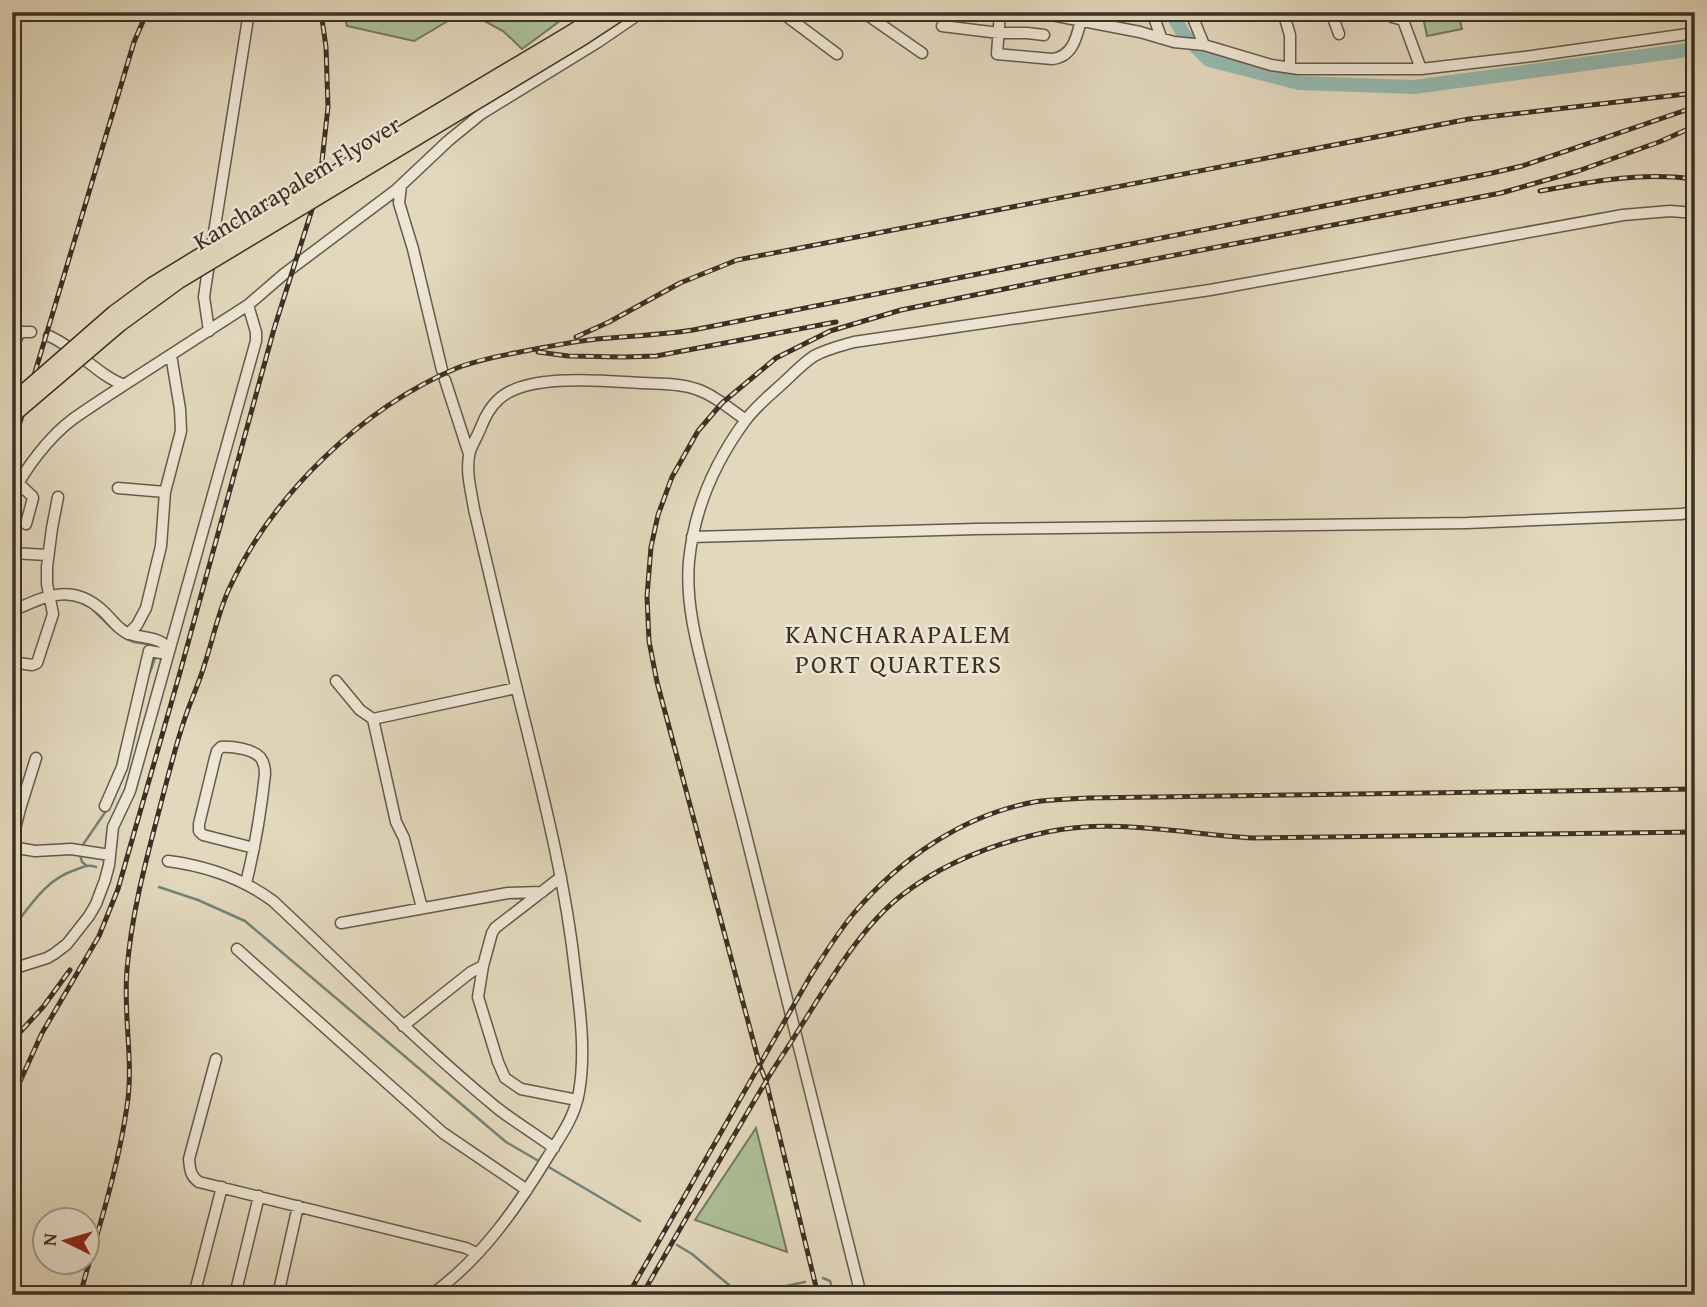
<svg xmlns="http://www.w3.org/2000/svg" width="1707" height="1307" font-family="'Gentium Book Plus',serif">
  <style>
    .green { fill: #adc096; stroke: #75785c; stroke-width: 2 }
    .lines { fill: none; stroke-linecap: round; stroke-linejoin: round }
    .stream { stroke: #728378; stroke-width: 2.5 }
    .river { stroke: #95bab0; stroke-width: 14 }
    .minor-casing { stroke: #665a4a; stroke-width: 13 }
    .minor { stroke: #ede6d4; stroke-width: 10 }
    .rail-casing { stroke: #3d3023; stroke-width: 5 }
    .rail { stroke: #ede6d4; stroke-width: 2.5; stroke-dasharray: 8; stroke-linecap: butt }
    .major-bridge-casing { stroke: #3d3023; stroke-width: 17; stroke-linecap: butt }
    .major-bridge { stroke: #e3d8bd; stroke-width: 14 }
    .labels { text-anchor: middle; stroke-width: 5; stroke-linejoin: round; paint-order: stroke }
    .street-label { font-size: 24px; fill: #3d3023; stroke: #ede6d4 }
    .neighbourhood-label { font-size: 26px; letter-spacing: 2px; fill: #3d3023; stroke: #ede6d4 }
  </style>
  <rect width="100%" height="100%" fill="#e3d8bd"/>
  <filter id="stains"><feTurbulence type="fractalNoise" baseFrequency=".00286" numOctaves="4"/><feColorMatrix values="0 0 0 0 .2 0 0 0 0 .09 0 0 0 0 .02 0 0 0 .5 -.17"/></filter>
  <radialGradient id="worn" r=".72"><stop offset=".6" stop-color="#630" stop-opacity="0"/><stop offset="1" stop-color="#630" stop-opacity=".3"/></radialGradient>
  <!-- green -->
  <path class="green" d="M 343,12 L 463,12 L 414,41 L 347,26 Z
    M 468,12 L 572,12 L 522,49 L 503,31 Z
    M 1445,12 L 1458,12 L 1462,29 L 1427,36 L 1423,17 Z
    M 756,1128 L 787,1252 L 695,1220 Z"/>
  <g class="lines">
    <!-- stream -->
    <path class="stream" d="M 90,607 L 115,631
      M 127,639 L 134,642 L 154,645 L 155,648
      M 150,672 L 156,655
      M 82,846 L 106,811
      M 80,855 L 82,862 L 87,866
      M 159,887 L 198,900 L 245,921 L 506,1142 L 542,1163
      M 12,929 C 30,906 46,879 75,870 C 83,867 88,864 96,867
      M 547,1166 L 640,1221
      M 677,1245 L 692,1254 L 735,1290 L 762,1291 L 805,1282
      M 823,1278 L 830,1281 L 834,1295"/>
    <!-- river -->
    <path class="river" d="M 1171,12 L 1184,35 L 1209,60 L 1299,83 L 1414,87 L 1695,49"/>
    <defs>
      <path id="minor" d="M 781,12 L 837,54
        M 863,12 L 922,53
        M 1000,12 L 997,54 L 1052,59 C 1073,57 1077,36 1081,20 L 1090,14 L 1101,12
        M 1036,12 L 1140,32 L 1174,42 L 1204,45 L 1191,13 L 1193,12
        M 1152,12 L 1161,37
        M 1283,12 L 1290,35 L 1290,68
        M 1331,12 L 1339,34
        M 1390,12 L 1392,17 L 1403,20
        M 1400,12 L 1421,69
        M 12,21 L 27,12
        M 942,26 L 999,33 L 1027,33 L 1044,35
        M 1204,45 L 1271,65 L 1299,69 L 1421,69 L 1532,56 L 1695,33
        M 401,185 L 399,203 L 413,249 L 442,370
        M 209,331 L 204,297 L 206,283 L 249,12
        M 49,336 C 77,348 96,374 124,385 L 248,305 L 284,274 L 396,190 L 448,141 L 481,114 L 598,42 L 642,12
        M 12,347 L 20,332 L 31,332
        M 445,380 L 469,454
        M 18,483 L 32,496 L 33,498 L 26,524
        M 118,488 L 165,492
        M 12,496 C 24,469 50,436 73,419 C 90,407 107,396 124,385
        M 692,537 L 976,529 L 1467,523 L 1682,514 L 1695,511
        M 12,553 L 47,555
        M 12,611 C 44,597 71,582 102,610 C 110,617 115,626 125,632 C 136,638 151,636 161,642 C 165,644 167,647 169,649 L 161,653 L 149,651 L 122,767 L 105,806
        M 128,634 L 137,625 L 146,608 L 161,546 L 165,492 L 181,431 L 180,409 L 171,355
        M 12,662 L 32,665 L 37,663 L 53,614 L 47,584 L 47,567 L 52,528 L 58,497
        M 336,681 L 360,710 L 373,719 L 516,688
        M 373,719 L 396,822 L 404,838 L 422,908
        M 12,841 L 20,809 L 36,758
        M 12,847 L 35,851 L 71,849 L 110,855
        M 168,861 C 206,866 242,878 273,901 C 347,970 418,1043 497,1108 C 515,1122 535,1134 554,1148
        M 561,877 L 495,928 L 492,933 L 483,966 L 478,997 L 498,1062 L 505,1078 L 521,1089 L 577,1100
        M 246,883 C 255,847 261,811 265,774 C 265,768 264,762 260,757 C 252,749 232,746 221,747 L 217,751 L 215,758 L 199,824 L 199,831 L 203,835 L 254,848
        M 341,923 L 508,893 L 542,892
        M 237,949 L 443,1133 L 527,1190
        M 12,969 L 47,958 L 54,954 L 67,944 L 89,916 L 96,904 L 105,880 L 109,865 L 113,827 L 130,791 L 256,341 L 256,332 L 248,305
        M 403,1026 L 471,972 L 483,966
        M 216,1059 L 189,1159 C 190,1169 190,1176 199,1182 L 466,1248 L 476,1253
        M 194,1295 L 222,1187
        M 235,1295 L 259,1196
        M 278,1295 L 298,1206
        M 431,1295 C 480,1260 516,1209 547,1158 C 560,1137 575,1117 579,1092 C 586,1052 580,1010 575,970 C 566,887 546,807 526,726 C 508,654 491,581 474,509 C 471,490 465,470 470,451 C 473,443 478,435 481,427 C 485,417 490,407 498,400 C 526,372 606,381 643,383 C 660,384 679,383 696,389 C 714,395 730,409 746,420
        M 861,1295 C 822,1136 783,977 742,819 C 731,778 721,737 710,696 C 699,652 685,607 689,561 C 694,510 715,462 745,421 C 755,407 770,395 782,384 C 792,375 803,363 814,356 C 827,349 840,346 854,342 L 1210,290 L 1623,215 L 1670,211 L 1695,213"/>
    </defs>
    <!-- minor casing -->
    <use href="#minor" class="minor-casing"/>
    <!-- minor -->
    <use href="#minor" class="minor"/>
    <defs>
      <path id="rail" d="M 1540,191 C 1595,181 1638,172 1695,179
        M 576,337 L 609,322 L 680,283 L 737,260 L 1469,119 L 1695,93
        M 538,352 L 568,356 L 623,357 L 656,356 L 836,322
        M 12,449 L 134,42 L 147,12
        M 12,1041 L 43,1007 L 70,970
        M 12,1099 L 42,1033 L 99,936 L 118,889 L 179,676 L 274,329 L 316,197 L 321,170 L 328,107 L 326,47 L 321,12
        M 80,1295 C 97,1233 118,1170 127,1106 C 134,1061 123,1016 127,970 C 132,905 151,843 167,780 C 172,762 177,742 183,724 C 189,704 199,684 205,663 C 213,639 218,613 229,589 C 272,495 362,408 457,368 C 477,360 499,356 520,352 C 545,347 571,342 597,339 C 629,336 661,335 693,330 L 1492,173 L 1522,166 L 1695,107
        M 628,1295 L 811,975 C 825,954 838,932 854,913 C 900,859 963,815 1034,802 C 1051,799 1070,799 1087,798 L 1695,789
        M 642,1295 C 683,1224 723,1153 765,1083 C 774,1067 786,1051 796,1034 C 825,989 859,928 902,895 C 943,863 995,843 1047,832 C 1114,818 1185,834 1253,838 L 1695,832
        M 818,1295 L 766,1081 L 760,1066 L 657,682 L 649,641 L 647,596 L 651,547 L 658,515 L 672,477 L 698,431 L 722,403 L 776,358 L 830,331 L 901,310 L 1097,270 L 1501,193 L 1578,171 L 1659,142 L 1695,126"/>
    </defs>
    <!-- rail casing -->
    <use href="#rail" class="rail-casing"/>
    <!-- rail -->
    <use href="#rail" class="rail"/>
    <defs>
      <path id="major-bridge" d="M 12,402 L 114,313 L 152,285 L 330,176 L 572,32 L 602,12
        M 12,416 L 120,324 L 179,281 L 584,37 L 622,12"/>
    </defs>
    <!-- major-bridge casing -->
    <use href="#major-bridge" class="major-bridge-casing"/>
    <!-- major-bridge -->
    <use href="#major-bridge" class="major-bridge"/>
  </g>
  <g class="labels">
    <!-- street labels -->
    <g class="street-label">
      <text transform="translate(297 183) rotate(-31)" y="8">Kancharapalem Flyover</text>
    </g>
    <!-- neighbourhood labels -->
    <g class="neighbourhood-label">
      <text x="899" y="643">KANCHARAPALEM<tspan x="899" dy="30">PORT QUARTERS</tspan></text>
    </g>
  </g>
  <!-- margin -->
  <rect width="1707" height="1307" fill="none" stroke="#e3d8bd" stroke-width="42"/>
  <rect x="14" y="14" width="1679" height="1279" fill="none" stroke="#3d3023" stroke-width="3.5"/>
  <rect x="21" y="21" width="1665" height="1265" fill="none" stroke="#3d3023" stroke-width="2"/>
  <!-- north arrow -->
  <g transform="translate(66 1241) rotate(275)"><circle r="33" fill="#ede6d4" stroke="#a79d8d" stroke-width="2"/>
  <path d="M0-5L12 26L0 18L-12 26Z" fill="#8f2418"/>
  <text y="-10" font-size="19" font-weight="bold" text-anchor="middle" fill="#3d3023">N</text>
  </g>
  <rect width="100%" height="100%" filter="url(#stains)"/>
  <rect width="100%" height="100%" fill="url(#worn)"/>
</svg>
